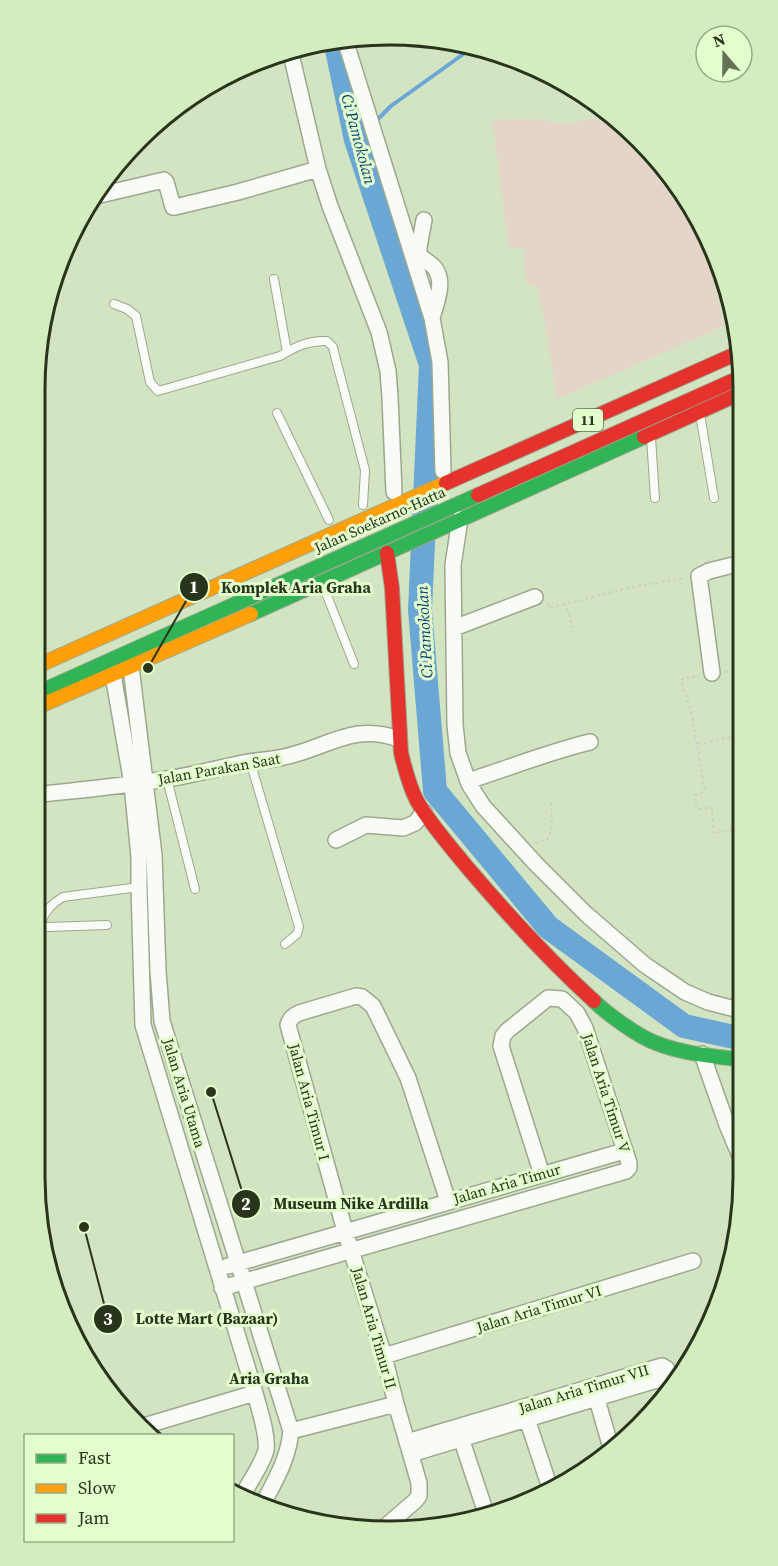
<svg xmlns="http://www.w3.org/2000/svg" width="778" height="1566" font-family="'Source Serif 4',serif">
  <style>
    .green { fill: #e5d5c9 }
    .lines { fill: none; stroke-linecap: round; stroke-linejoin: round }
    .stream { stroke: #6aa7d4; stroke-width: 4 }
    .river { stroke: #6aa7d4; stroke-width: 24 }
    .lane-casing { stroke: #9ba88e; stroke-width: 10 }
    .street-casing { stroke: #9ba88e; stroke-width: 18 }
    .fast-casing { stroke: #9ba88e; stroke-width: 16 }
    .slow-casing { stroke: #9ba88e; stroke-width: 16 }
    .jam-casing { stroke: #9ba88e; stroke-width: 16 }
    .path { stroke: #cad0c6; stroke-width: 2; stroke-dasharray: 3 3; stroke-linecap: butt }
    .lane { stroke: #f8fbf6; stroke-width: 8 }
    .street { stroke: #f8fbf6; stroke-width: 15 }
    .fast { stroke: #30b455; stroke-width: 14 }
    .slow { stroke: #ff9f0a; stroke-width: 14 }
    .jam { stroke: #e5322d; stroke-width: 14 }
    .labels { text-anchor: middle; stroke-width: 6; stroke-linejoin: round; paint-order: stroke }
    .shield { fill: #e3fdcd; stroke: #607051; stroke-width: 1.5 }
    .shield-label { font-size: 14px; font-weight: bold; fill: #28341c }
    .street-label { font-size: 15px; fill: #28341c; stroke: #e3fdcd }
    .water-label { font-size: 16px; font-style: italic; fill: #064275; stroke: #e3fdcd }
    .neighbourhood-label { font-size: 16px; font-weight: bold; fill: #28341c; stroke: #e3fdcd }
    .rim { fill: none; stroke: #28341c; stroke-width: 3 }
    .leader { fill: none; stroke: #28341c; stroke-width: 2 }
    .callout-dot { fill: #28341c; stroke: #e3fdcd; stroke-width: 2 }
    .mark-label { font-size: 18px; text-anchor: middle; font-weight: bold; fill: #fff }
    .callout-label { font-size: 16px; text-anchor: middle; font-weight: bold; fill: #28341c; stroke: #e3fdcd; stroke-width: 6; stroke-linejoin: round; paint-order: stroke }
  </style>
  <rect width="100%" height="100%" fill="#d3e4c3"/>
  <!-- green -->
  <path class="green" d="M 614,117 L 670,173 L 701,226 L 724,326 L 557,399 L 546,328 L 537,286 L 526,284 L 524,248 L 509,248 L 492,120 L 537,119 L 556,123 L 570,124 L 584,120 Z
    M 705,233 L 716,253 L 727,291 L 719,294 Z"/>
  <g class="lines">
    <!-- stream -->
    <path class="stream" d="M 374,123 L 391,106 L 469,50
      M 356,140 L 369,128"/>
    <!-- river -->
    <path class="river" d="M 336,45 L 356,140 L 431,365 L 420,610 L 435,791 L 548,927 L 684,1026 L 743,1039"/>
    <defs>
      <path id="lane" d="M 274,279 L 287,352
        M 114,304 L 127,309 L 136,316 L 150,382 L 158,391 L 280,356 C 295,347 309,340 327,341 L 333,347 L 334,352 L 365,470 L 363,505
        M 277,413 L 329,520
        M 700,414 L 714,498
        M 651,438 L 655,498
        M 322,583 L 354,664
        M 250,761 L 299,927 L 297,934 L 285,944
        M 167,779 L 195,889
        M 107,925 L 48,927 L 43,927 L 41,924 C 44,911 52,904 63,897 L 139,887"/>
      <path id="street" d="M 346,43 L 432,318 L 440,362 L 443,471
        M 291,54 L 318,169 L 330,206 L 379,332 L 388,371 L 390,397 L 394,492
        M 100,195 L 164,180 L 166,182 L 173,207 L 175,207 L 238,192 L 318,169
        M 424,220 L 419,247 L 419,254 C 423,260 429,262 434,267 C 446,281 436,303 432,318
        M 460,519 L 453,565 L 455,725 L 458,753 L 469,784 L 483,806 L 536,864 L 586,914 L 645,965 L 685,992 L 708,1002 L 743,1011
        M 454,628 L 535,597
        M 131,667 L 154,855 L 158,971 L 162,1021 L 291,1431 C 288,1459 277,1477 264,1502
        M 712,673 L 699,576 L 709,571 L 741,563
        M 113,675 L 132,784 L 139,857 L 139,887 L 143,1025 L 255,1393 C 259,1409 268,1434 266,1450 C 263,1463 250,1481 244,1493
        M 468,781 C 509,768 548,752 590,742
        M 35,795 C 79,790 123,786 167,779 C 194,775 221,767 248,762 C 260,760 272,760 284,757 C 327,748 353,722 399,739
        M 336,840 L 366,825 L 403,828 L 415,823 L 424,812
        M 702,1054 L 727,1125 L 743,1163
        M 228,1266 L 624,1151
        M 222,1288 L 626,1171 L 629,1168 L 629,1163 L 585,1028 L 577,1013 L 562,999 L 548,998 L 507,1031 L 503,1036 L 501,1046 L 542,1175
        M 384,1356 L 693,1261
        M 594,1389 L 611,1448
        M 524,1410 L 551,1491
        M 144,1426 L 255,1393
        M 291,1431 L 396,1404
        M 459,1432 L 486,1513
        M 407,1442 L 662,1366 L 667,1369 L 671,1380
        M 411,1454 L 670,1376
        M 385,1527 L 415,1501 L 419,1496 L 419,1483 L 396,1404 L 384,1356 L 345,1231 L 288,1025 C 290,1018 293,1016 299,1013 L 356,996 L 362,997 L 373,1006 L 408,1078 L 448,1201"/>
      <path id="fast" d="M 251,614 L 644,437
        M 35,694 L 478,495
        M 594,1001 C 607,1014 639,1037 656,1043 C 683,1054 715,1056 743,1060"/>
      <path id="slow" d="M 35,667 L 446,483
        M 35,708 L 251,614"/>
      <path id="jam" d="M 644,437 L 741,393
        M 446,483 L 740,352
        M 478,495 L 741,377
        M 387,553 L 392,588 L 401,753 C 405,769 409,786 417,801 C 431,825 450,846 467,867 C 507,914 549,960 594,1001"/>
    </defs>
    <!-- lane casing -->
    <use href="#lane" class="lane-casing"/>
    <!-- street casing -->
    <use href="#street" class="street-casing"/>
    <!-- fast casing -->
    <use href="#fast" class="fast-casing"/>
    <!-- slow casing -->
    <use href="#slow" class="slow-casing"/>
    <!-- jam casing -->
    <use href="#jam" class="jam-casing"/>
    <!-- path -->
    <path class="path" d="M 548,603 L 550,608 L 628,588 L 685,578
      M 565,603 L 573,628
      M 725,672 L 734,671 L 742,710
      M 742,734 L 710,742 L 697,744 L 705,791 L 695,795 L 695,797 L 697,809 L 711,808 L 712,809 L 714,833 L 717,833 L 742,828
      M 697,744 L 690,708 L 681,681 L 682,679 L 699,676
      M 535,843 L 548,839 L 552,827 L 551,800"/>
    <!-- lane -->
    <use href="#lane" class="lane"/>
    <!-- street -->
    <use href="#street" class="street"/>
    <!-- fast -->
    <use href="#fast" class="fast"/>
    <!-- slow -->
    <use href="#slow" class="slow"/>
    <!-- jam -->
    <use href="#jam" class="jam"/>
  </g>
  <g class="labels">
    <!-- shield labels -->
    <rect class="shield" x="573" y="409" width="30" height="22" rx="4.5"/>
    <g class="shield-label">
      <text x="588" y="425">11</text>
    </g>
    <!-- street labels -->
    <g class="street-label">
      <text transform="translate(380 520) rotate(-24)" y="5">Jalan Soekarno-Hatta</text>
      <text transform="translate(219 769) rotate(-10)" y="5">Jalan Parakan Saat</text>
      <text transform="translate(184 1093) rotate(73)" y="5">Jalan Aria Utama</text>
      <text transform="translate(606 1093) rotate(72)" y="5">Jalan Aria Timur V</text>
      <text transform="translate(309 1102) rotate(75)" y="5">Jalan Aria Timur I</text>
      <text transform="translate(507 1184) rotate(-16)" y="5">Jalan Aria Timur</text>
      <text transform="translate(539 1309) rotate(-17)" y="5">Jalan Aria Timur VI</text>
      <text transform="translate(374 1328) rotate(74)" y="5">Jalan Aria Timur II</text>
      <text transform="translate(584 1389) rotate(-17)" y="5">Jalan Aria Timur VII</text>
    </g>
    <!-- water labels -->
    <g class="water-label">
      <text transform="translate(359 139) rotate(75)" y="6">Ci Pamokolan</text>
      <text transform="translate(424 632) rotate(-93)" y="6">Ci Pamokolan</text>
    </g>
    <!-- neighbourhood labels -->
    <g class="neighbourhood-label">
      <text x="269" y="1384">Aria Graha</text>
    </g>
  </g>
  <!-- crop -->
  <path d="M0 0H778V1566H0ZM389 45H389A344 344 0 0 1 733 389V1177A344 344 0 0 1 389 1521H389A344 344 0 0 1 45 1177V389A344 344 0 0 1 389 45Z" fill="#d4edbf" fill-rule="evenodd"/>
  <path class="rim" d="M389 45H389A344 344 0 0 1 733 389V1177A344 344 0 0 1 389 1521H389A344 344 0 0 1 45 1177V389A344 344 0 0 1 389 45Z"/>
  <!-- callouts -->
  <path class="leader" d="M148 668L194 587M211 1092L246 1204M84 1227L108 1319"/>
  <g class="callout-dot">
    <circle cx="148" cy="668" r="6"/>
    <circle cx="211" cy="1092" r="6"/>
    <circle cx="84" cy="1227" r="6"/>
    <circle cx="194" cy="587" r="15"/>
    <circle cx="246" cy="1204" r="15"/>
    <circle cx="108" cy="1319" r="15"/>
  </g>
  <g class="mark-label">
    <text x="194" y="593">1</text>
    <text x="246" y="1210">2</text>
    <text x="108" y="1325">3</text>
  </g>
  <g class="callout-label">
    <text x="296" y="593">Komplek Aria Graha</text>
    <text x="351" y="1209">Museum Nike Ardilla</text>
    <text x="207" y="1324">Lotte Mart (Bazaar)</text>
  </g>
  <!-- legend -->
  <rect x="24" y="1434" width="210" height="108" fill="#e3fdcd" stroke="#98ad86" stroke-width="1.5"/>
  <rect x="36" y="1454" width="30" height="9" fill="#30b455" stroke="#98ad86" stroke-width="1.5"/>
  <text x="78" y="1464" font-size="18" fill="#28341c">Fast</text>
  <rect x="36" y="1484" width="30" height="9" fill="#ff9f0a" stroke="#98ad86" stroke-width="1.5"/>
  <text x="78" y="1494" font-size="18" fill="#28341c">Slow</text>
  <rect x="36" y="1514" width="30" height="9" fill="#e5322d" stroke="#98ad86" stroke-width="1.5"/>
  <text x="78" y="1524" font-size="18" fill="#28341c">Jam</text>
  <!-- north arrow -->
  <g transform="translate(724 54) rotate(340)"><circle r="28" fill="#e3fdcd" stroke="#98ad86" stroke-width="1.5"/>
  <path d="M0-4.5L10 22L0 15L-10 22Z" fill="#647256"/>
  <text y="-9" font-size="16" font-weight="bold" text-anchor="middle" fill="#28341c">N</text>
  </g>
</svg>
